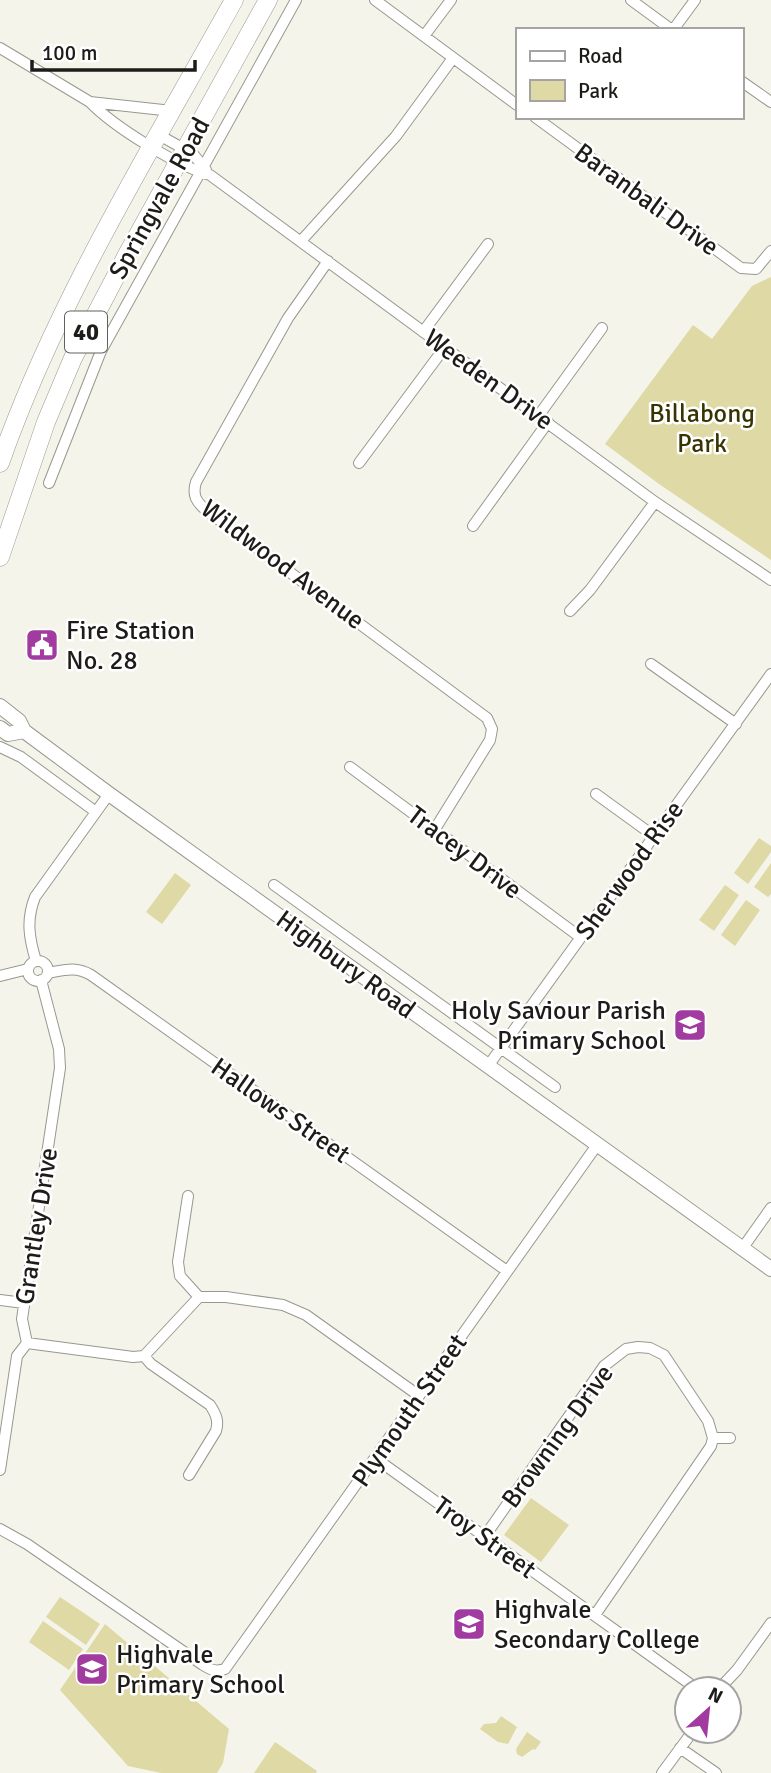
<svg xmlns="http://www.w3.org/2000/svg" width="771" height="1773" font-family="Signika,sans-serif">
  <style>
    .green { fill: #ded9a5 }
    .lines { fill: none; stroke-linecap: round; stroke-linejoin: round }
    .minor-casing { stroke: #98988f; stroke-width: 12 }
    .secondary-casing { stroke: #98988f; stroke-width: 16 }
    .trunk-casing { stroke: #98988f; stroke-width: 19 }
    .minor { stroke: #fff; stroke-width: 10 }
    .secondary { stroke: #fff; stroke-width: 14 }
    .trunk { stroke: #fff; stroke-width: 18 }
    .labels { text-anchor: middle; stroke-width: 5; stroke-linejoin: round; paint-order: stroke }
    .shield { fill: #fff; stroke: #61605e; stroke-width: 2 }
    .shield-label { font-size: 24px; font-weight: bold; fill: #1d1c19 }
    .street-label { font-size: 26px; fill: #1d1c19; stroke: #fff }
    .park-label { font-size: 26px; fill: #383402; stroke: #fff }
    .poi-label { font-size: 26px; fill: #1d1c19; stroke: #fff; text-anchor: start }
  </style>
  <rect width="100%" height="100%" fill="#f4f4ea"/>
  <!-- green -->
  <path class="green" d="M 771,277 L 771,560 L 659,484 L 605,444 L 693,325 L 712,339 L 752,286 Z
    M 759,838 L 771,846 L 771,852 L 748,884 L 734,873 Z
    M 771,863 L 771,894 L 768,897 L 754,887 Z
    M 175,873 L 191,885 L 162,924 L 146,912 Z
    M 725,885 L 739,895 L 714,931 L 699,920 Z
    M 746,900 L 760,910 L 735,946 L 721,935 Z
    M 531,1498 L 569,1525 L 541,1562 L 504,1535 Z
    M 60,1597 L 100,1624 L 86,1645 L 46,1617 Z
    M 43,1621 L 83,1649 L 69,1670 L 29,1642 Z
    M 105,1624 L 229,1729 L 223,1763 L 217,1773 L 161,1773 L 128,1766 L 60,1690 Z
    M 501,1716 L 517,1727 L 508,1744 L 498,1742 L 480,1729 L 484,1724 L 496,1723 Z
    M 527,1732 L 541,1742 L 535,1750 L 533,1749 L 522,1757 L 517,1754 L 516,1749 Z
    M 275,1742 L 317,1771 L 316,1773 L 254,1773 Z"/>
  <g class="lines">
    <defs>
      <path id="minor" d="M 375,0 L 517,105
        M 631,0 L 672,30
        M 673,30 L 695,0
        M 424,36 L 451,0
        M 0,48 L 90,102 C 114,127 177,166 210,175 L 655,502 L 771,580
        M 741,81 L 771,102
        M 90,102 L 172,111
        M 535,117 L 741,268 L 756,269 L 771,251
        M 159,135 L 193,154 L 206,170
        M 301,241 L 396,136 L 453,58
        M 328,261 L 288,318 L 196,482 C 192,495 196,502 207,511 L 487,718 L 492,729 L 490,740 L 435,829
        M 423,332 L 488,244
        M 539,415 L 602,328
        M 359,463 L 445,347
        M 49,483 L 101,351 L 296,0
        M 473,526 L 548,422
        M 570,611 L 590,590 L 655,502
        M 651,664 L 736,724
        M 0,747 L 21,757 L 96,812
        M 350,767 L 580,937
        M 596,794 L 654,836
        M 274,885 L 555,1087
        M 36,961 C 29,938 26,920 35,897 L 109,794
        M28 971a10 10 0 1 1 20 0a10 10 0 1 1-20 0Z
        M 48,973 C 64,970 76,966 91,975 L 507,1271
        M 0,976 L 28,969
        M 488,1066 L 771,674
        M 188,1196 L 178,1262 L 180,1276 L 199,1297
        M 742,1249 L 771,1208
        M 0,1300 L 24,1303
        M 27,1343 L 133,1357 L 144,1356 L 199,1297 L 226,1297 L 283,1305 L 306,1315 L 418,1395
        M 144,1356 L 151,1364 L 210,1405 C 216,1414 219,1421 216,1431 L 189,1475
        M 713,1438 L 730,1438
        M 375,1458 L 697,1689
        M 0,1470 L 17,1356 L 27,1343 L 22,1319 L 60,1068 L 59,1049 L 41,980
        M 0,1529 L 27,1544 L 203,1665 C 211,1670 216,1672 225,1669 L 597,1145
        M 485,1536 L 604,1366 L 626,1349 L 638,1347 L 650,1348 L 664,1355 L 708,1421 L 713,1438 L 711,1446 L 595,1615
        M 719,1689 L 737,1670 L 771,1623
        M 680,1748 L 716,1773
        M 662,1773 L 693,1731"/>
      <path id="secondary" d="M 0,706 L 19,721 L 24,731 L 109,794 L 771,1269
        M 0,728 L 8,734 L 24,731"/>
      <path id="trunk" d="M 0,463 C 57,301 150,151 234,0
        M 0,557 L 46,422 L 73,358 L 129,251 L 268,0"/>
    </defs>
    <!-- minor casing -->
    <use href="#minor" class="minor-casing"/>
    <!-- secondary casing -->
    <use href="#secondary" class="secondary-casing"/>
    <!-- trunk casing -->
    <use href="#trunk" class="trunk-casing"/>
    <!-- minor -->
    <use href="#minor" class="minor"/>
    <!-- secondary -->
    <use href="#secondary" class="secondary"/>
    <!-- trunk -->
    <use href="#trunk" class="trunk"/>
  </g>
  <!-- icons -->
  <defs>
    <symbol id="civic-square" viewBox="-11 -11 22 22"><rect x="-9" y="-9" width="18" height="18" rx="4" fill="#a13b9f" stroke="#fff"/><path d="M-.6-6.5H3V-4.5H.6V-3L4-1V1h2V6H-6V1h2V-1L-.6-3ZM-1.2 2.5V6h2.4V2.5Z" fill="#fff"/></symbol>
    <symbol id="school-square" viewBox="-11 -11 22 22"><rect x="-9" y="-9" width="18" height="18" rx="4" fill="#a13b9f" stroke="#fff"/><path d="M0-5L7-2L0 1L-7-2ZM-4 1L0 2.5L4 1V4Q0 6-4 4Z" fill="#fff"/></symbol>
  </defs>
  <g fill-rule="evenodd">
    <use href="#civic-square" x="23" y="626" width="38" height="38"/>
    <use href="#school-square" x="671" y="1006" width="38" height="38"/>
    <use href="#school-square" x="450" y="1605" width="38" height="38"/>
    <use href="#school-square" x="73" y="1650" width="38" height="38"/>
  </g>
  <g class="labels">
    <!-- shield labels -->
    <rect class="shield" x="65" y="311.5" width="42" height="41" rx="5"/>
    <g class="shield-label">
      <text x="86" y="340">40</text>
    </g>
    <!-- street labels -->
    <g class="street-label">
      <text transform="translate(159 198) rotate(-61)" y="9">Springvale Road</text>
      <text transform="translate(647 199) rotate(36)" y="9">Baranbali Drive</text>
      <text transform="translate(489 379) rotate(36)" y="9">Weeden Drive</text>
      <text transform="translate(283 564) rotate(37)" y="9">Wildwood Avenue</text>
      <text transform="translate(465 852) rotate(37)" y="9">Tracey Drive</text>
      <text transform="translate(629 870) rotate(-54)" y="9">Sherwood Rise</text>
      <text transform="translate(346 964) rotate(36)" y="9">Highbury Road</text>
      <text transform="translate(281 1110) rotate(35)" y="9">Hallows Street</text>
      <text transform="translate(36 1226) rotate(-81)" y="9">Grantley Drive</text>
      <text transform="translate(409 1410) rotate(-55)" y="9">Plymouth Street</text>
      <text transform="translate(557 1436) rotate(-54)" y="9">Browning Drive</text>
      <text transform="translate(485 1537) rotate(36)" y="9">Troy Street</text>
    </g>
    <!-- park labels -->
    <g class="park-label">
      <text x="702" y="422">Billabong<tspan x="702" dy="30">Park</tspan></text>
    </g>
    <!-- poi labels -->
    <g class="poi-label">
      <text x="66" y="639">Fire Station<tspan x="66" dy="30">No. 28</tspan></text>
      <text x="666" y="1019" text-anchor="end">Holy Saviour Parish<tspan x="666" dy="30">Primary School</tspan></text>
      <text x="494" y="1618">Highvale<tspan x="494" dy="30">Secondary College</tspan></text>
      <text x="116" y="1663">Highvale<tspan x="116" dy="30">Primary School</tspan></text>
    </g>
  </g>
  <!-- legend -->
  <rect x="516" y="28" width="228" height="91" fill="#ffffff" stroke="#a5a4a3" stroke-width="2"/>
  <rect x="530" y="51" width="35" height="10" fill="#ffffff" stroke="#a5a4a3" stroke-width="2"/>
  <text x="578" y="63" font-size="21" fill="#1d1c19">Road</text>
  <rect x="530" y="80" width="35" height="21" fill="#ded9a5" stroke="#a5a4a3" stroke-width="2"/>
  <text x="578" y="98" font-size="21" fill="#1d1c19">Park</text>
  <!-- north arrow -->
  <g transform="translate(708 1710) rotate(27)"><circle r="33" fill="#ffffff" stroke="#a5a4a3" stroke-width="2"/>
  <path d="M0-5L12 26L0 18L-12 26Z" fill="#a13b9f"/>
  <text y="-10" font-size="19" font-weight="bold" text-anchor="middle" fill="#1d1c19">N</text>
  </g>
  <!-- scale -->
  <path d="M32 60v10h163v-10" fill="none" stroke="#1d1c19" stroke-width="3.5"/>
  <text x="42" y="60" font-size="21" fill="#1d1c19" stroke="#ffffff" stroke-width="5" paint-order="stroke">100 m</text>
</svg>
